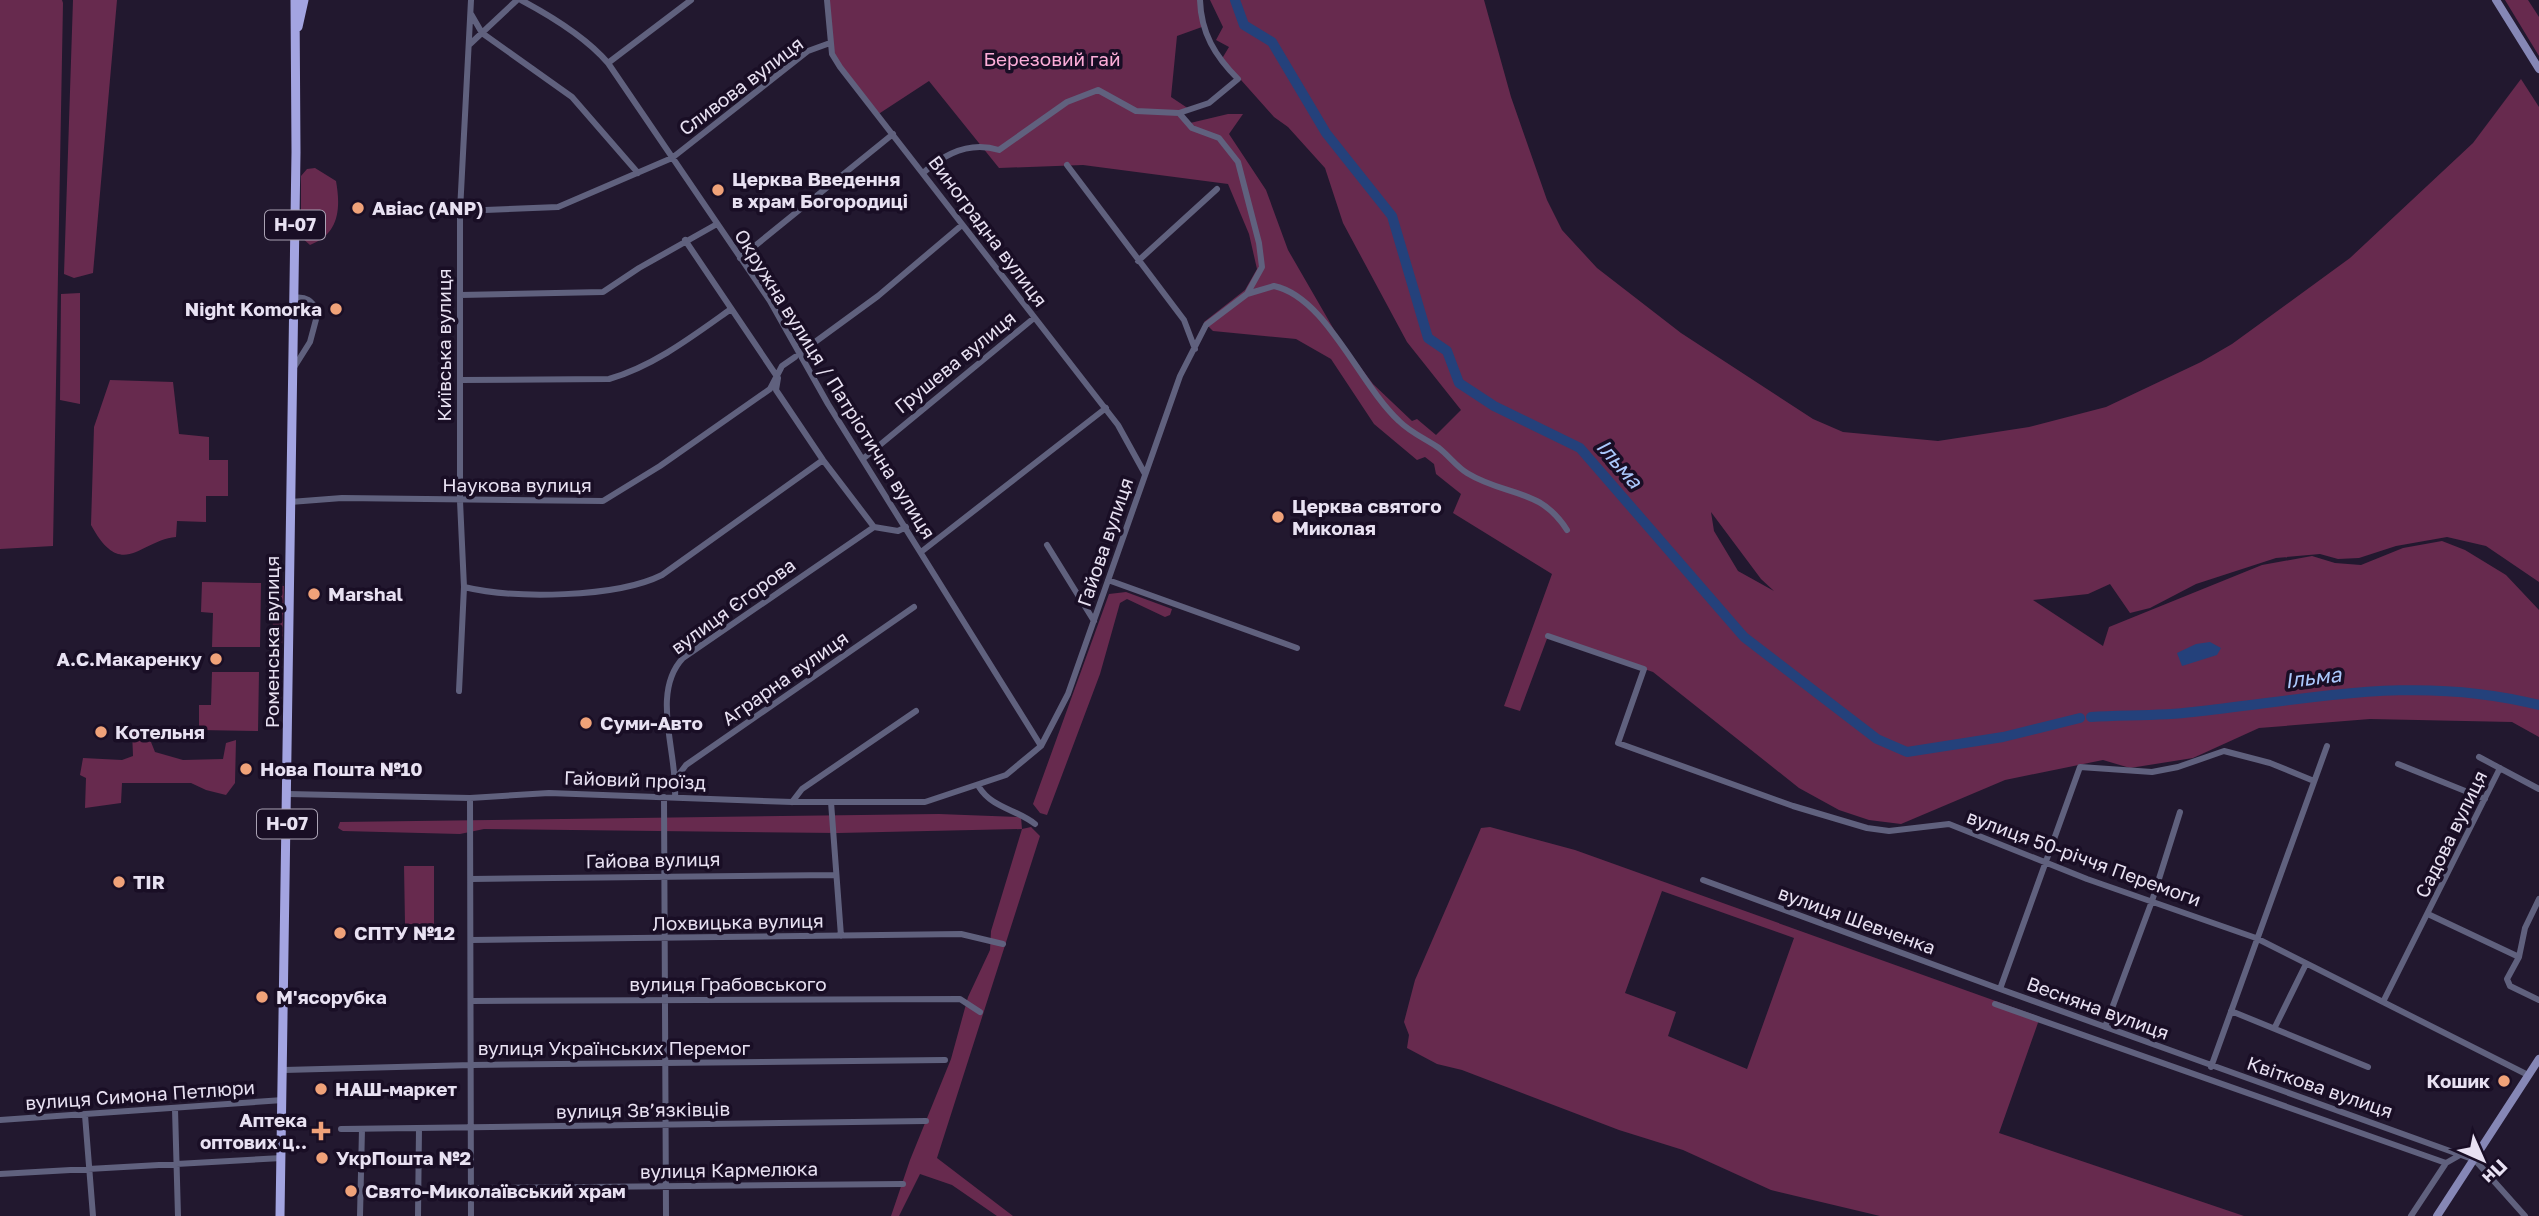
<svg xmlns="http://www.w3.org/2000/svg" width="2539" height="1216" font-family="'Golos Text',sans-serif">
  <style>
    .green { fill: #672a4e; fill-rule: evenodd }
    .water { fill: #24417b }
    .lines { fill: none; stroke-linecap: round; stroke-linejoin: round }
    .river { stroke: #24417b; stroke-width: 10 }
    .street { stroke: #60617e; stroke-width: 6 }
    .secondary { stroke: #8687b6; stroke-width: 8 }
    .primary { stroke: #a3a4e1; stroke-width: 9 }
    .poi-dot { fill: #f0a279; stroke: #190e25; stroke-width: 2.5 }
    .labels { text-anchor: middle; stroke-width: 7; stroke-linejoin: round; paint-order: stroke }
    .shield { fill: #190e25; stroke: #aaa2b4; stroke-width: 2 }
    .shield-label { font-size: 18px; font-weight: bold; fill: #e8e1f2 }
    .park-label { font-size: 19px; fill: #fcadd8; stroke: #190e25 }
    .street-label { font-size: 19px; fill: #e8e1f2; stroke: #190e25 }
    .poi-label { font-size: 19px; font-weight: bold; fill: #e8e1f2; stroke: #190e25; text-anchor: start }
    .water-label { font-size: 21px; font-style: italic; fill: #abc8fc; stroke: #190e25 }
  </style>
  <rect width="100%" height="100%" fill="#22182f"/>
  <!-- green -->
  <path class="green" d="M 0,0 L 62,0 L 63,3 L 53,546 L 0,549 Z
    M 73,0 L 117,0 L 93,273 L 74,278 L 64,274 Z
    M 827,0 L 1200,0 L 1202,27 L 1177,36 L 1171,97 L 1189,109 L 1179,112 L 1186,124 L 1228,114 L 1243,114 L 1229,134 L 1266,190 L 1288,250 L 1340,340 L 1373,384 L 1412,421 L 1417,419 L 1436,435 L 1461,410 L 1407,342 L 1343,223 L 1325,168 L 1288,127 L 1274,117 L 1241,80 L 1220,62 L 1229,47 L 1216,40 L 1223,27 L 1210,0 L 1484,0 L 1511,97 L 1547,200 L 1562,230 L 1597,268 L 1681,333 L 1813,419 L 1843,432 L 1938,441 L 2029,427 L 2106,407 L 2201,362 L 2232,344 L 2350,258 L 2473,143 L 2521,79 L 2539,107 L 2539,582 L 2486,546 L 2447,537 L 2396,546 L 2359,558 L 2338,559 L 2320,554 L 2276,558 L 2196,584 L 2150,608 L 2130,613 L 2110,584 L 2088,594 L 2033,600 L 2103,646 L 2109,627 L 2262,565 L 2312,556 L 2335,563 L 2361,565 L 2403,548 L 2442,541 L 2465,550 L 2506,575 L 2539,610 L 2539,737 L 2512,722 L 2370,719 L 2259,728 L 2193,758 L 2130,768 L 2103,760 L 2005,780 L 1901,824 L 1869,820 L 1839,810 L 1799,788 L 1653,672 L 1548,636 L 1520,711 L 1504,706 L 1552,574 L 1453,513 L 1461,494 L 1436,474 L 1434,464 L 1425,457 L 1417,460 L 1374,424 L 1331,359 L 1296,339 L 1213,331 L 1204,322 L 1245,290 L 1257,269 L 1249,234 L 1228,184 L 1083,165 L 999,168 L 929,81 L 877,115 L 832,54 ZM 1711,512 L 1761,579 L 1774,591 L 1738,571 L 1714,531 Z
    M 2505,0 L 2528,0 L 2539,17 L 2539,56 Z
    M 315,168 L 336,181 C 341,209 339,234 310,245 L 301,237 L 301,176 L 307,169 Z
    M 80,293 L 80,404 L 60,400 L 61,294 Z
    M 110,380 L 173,382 L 179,434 L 209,437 L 209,460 L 228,460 L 228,496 L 206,496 L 206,522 L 177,521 L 176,537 C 140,540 122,582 91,525 L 94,427 Z
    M 202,582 L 261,583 L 260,647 L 212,647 L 213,613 L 201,612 Z
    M 274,585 L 284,586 L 282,647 L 272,647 Z
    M 1126,592 L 1172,609 L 1170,615 L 1165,617 L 1127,599 L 1120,603 L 1100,674 L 1047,815 L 1040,813 L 1033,804 L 1109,594 Z
    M 212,672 L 259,672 L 258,731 L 199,730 L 199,705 L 211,705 Z
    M 139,727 L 144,741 L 151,742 L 155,752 L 183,760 L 223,759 L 226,743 L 236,740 L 235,783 L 226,795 L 206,790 L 191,783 L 122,783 L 121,803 L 85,808 L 86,778 L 80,775 L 83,758 L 122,760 L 133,756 L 132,731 Z
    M 939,814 L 1021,817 L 1022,829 L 1031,827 L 1040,836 L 937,1158 L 1013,1216 L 997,1216 L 952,1185 L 920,1174 L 899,1216 L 891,1216 L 910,1160 L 951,1059 L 968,997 L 990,950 L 991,931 L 1022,829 L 838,833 L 484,829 L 460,834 L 343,831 L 338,828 L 340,822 Z
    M 1490,827 L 1575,850 L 2040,1017 L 1999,1133 L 2244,1216 L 1880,1216 L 1771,1190 L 1683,1150 L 1619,1130 L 1462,1070 L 1437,1064 L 1407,1048 L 1409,1035 L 1404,1022 L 1415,980 L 1481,828 ZM 1662,891 L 1794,938 L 1747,1069 L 1668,1036 L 1676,1012 L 1625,993 Z
    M 404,866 L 434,866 L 434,924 L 405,924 Z"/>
  <!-- water -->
  <path class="water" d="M 2210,642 L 2221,648 L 2217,655 L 2182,666 L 2177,653 L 2196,644 Z"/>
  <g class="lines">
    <!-- river -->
    <path class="river" d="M 1235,0 L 1244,25 L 1272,42 L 1326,133 L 1392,216 L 1428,338 L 1447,351 L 1459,383 L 1494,406 L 1580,448 L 1744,637 L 1877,739 L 1907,752 L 2003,737 L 2080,718
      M 2091,717 C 2125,715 2160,716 2193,712 C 2315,699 2416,674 2539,705"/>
    <!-- street -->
    <path class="street" d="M 521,0 C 551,16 586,37 608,63 L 770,301 L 828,404 L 1041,746
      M 827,0 L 832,54 L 840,67 L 1118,425 L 1145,474
      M 1200,0 C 1201,33 1215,56 1238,79 L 1209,103 L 1179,113 L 1192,128 L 1219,138 L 1238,162 L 1259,243 L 1262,267 L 1247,294
      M 471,14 L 482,33 L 572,97 L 638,173
      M 469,45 L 517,0
      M 608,63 L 691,0
      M 1067,165 L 1184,320 L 1195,349
      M 923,173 C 945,153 971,141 999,150 L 1067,102 L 1098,90 L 1136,111 L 1179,113
      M 460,211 L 558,207 L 672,158 L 808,51 L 830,43
      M 685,240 L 778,378 L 776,390 L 823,460 L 874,527
      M 740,258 L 893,134
      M 1138,261 L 1217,189
      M 460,295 L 603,292 L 639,268 L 717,224
      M 800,353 L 878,296 L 962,225
      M 293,369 L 310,342 L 318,312 C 312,300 306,296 293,298
      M 460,380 L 609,379 C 654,366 693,336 731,309
      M 864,458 L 1034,318
      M 290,502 L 342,498 L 603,501 L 660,466 L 770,389 L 782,366 L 795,357
      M 1047,545 L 1094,621
      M 921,552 L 1106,408
      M 1108,580 L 1297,648
      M 464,587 C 514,599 616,598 662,575 L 823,460
      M 1548,636 L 1644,669 L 1618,743 L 1793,806 L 1867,828 L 1889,831 L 1949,824 L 2087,879 L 2256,938 L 2528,1075
      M 459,691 L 464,587 L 460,501 L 460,211 L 471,0
      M 2479,757 L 2539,789
      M 2398,764 L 2485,799
      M 677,777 L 686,765 L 914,607
      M 2314,781 L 2270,763 L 2224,751 L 2178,767 L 2152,772 L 2080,767 L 2000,989 L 2475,1160 L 2525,1216
      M 979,787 C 992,808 1016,809 1035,824
      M 288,794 L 470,798 L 549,793 L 792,802 L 925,802 L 1006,775 L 1041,746 L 1068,694 L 1180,376 L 1206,325 L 1247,294 L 1274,286 C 1326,297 1359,384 1399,421 C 1411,433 1426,439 1439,448 C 1449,456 1457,467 1467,473 C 1506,497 1540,487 1567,530
      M 664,797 L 666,1216
      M 675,797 C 678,754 650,693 683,658 L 874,527 L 898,531 L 906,527
      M 470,798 L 471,1216
      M 792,802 L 802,789 L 916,711
      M 831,802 L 841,936
      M 471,879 L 834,875
      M 1703,880 L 2000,989
      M 2430,915 L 2519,957 L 2525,928 L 2539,899
      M 471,940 L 961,934 L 1003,944
      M 2519,957 L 2507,979 L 2510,986 L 2539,1000
      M 472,1001 L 960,999 L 980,1012
      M 2383,1002 L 2500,768
      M 1995,1004 L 2446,1163
      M 2231,1011 L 2368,1067
      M 2105,1027 L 2152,901 L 2180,812
      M 2275,1027 L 2306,964
      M 2211,1067 L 2327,746
      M 284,1070 L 472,1065 L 945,1060
      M 175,1109 L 178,1216
      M 85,1115 L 93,1216
      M 0,1120 L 283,1100
      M 341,1129 L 926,1121
      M 0,1174 L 282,1158
      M 472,1188 L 903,1184
      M 360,1216 L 362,1129
      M 418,1216 L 419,1129
      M 2411,1216 L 2446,1163 L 2460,1155"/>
    <!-- secondary -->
    <path class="secondary" d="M 2496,0 L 2539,69
      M 2437,1216 L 2539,1059"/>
    <!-- primary -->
    <path class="primary" d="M 298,27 L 304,0
      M 280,1216 L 296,152 L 295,0"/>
  </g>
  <!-- markers -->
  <g class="poi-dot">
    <circle cx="718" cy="190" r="7"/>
    <circle cx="358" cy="208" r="7"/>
    <circle cx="336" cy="309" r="7"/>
    <circle cx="1278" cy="517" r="7"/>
    <circle cx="314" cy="594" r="7"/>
    <circle cx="216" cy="659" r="7"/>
    <circle cx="586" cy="723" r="7"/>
    <circle cx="101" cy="732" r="7"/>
    <circle cx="246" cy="769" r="7"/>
    <circle cx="119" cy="882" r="7"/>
    <circle cx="340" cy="933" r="7"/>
    <circle cx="262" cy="997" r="7"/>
    <circle cx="2504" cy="1081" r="7"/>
    <circle cx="321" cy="1089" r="7"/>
    <path d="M317.5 1120.5h7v7h7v7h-7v7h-7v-7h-7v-7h7z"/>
    <circle cx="322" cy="1158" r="7"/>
    <circle cx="351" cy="1191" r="7"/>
  </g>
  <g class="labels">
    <!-- shield labels -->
    <g class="shield">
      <rect x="265" y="210.5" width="60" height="29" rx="5"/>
      <rect x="257" y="809.5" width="60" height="29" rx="5"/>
    </g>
    <g class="shield-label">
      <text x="295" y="231">Н-07</text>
      <text x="287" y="830">Н-07</text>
    </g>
    <!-- park labels -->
    <g class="park-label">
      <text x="1052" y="66">Березовий гай</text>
    </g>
    <!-- street labels -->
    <g class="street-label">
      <text transform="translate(741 86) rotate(-37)" y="7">Сливова вулиця</text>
      <text transform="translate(988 231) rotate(53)" y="7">Виноградна вулиця</text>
      <text transform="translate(444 345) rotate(-90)" y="7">Київська вулиця</text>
      <text transform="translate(955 362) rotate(-39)" y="7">Грушева вулиця</text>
      <text transform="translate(835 384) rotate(58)" y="7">Окружна вулиця / Патріотична вулиця</text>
      <text x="517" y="492">Наукова вулиця</text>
      <text transform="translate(1105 542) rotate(-71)" y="7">Гайова вулиця</text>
      <text transform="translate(733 606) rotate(-36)" y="7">вулиця Єгорова</text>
      <text transform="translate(272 642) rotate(-90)" y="7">Роменська вулиця</text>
      <text transform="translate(785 678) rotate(-35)" y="7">Аграрна вулиця</text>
      <text transform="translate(635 780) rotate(2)" y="7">Гайовий проїзд</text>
      <text transform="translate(2451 834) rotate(-64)" y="7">Садова вулиця</text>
      <text transform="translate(2084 858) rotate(20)" y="7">вулиця 50-річчя Перемоги</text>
      <text transform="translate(653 860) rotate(-1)" y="7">Гайова вулиця</text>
      <text transform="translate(1857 920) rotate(20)" y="7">вулиця Шевченка</text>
      <text transform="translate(738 922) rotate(-1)" y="7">Лохвицька вулиця</text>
      <text x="728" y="991">вулиця Грабовського</text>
      <text transform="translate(2098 1008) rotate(20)" y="7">Весняна вулиця</text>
      <text x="614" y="1055">вулиця Українських Перемог</text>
      <text transform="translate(2320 1087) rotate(19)" y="7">Квіткова вулиця</text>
      <text transform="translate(140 1095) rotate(-4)" y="7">вулиця Симона Петлюри</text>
      <text transform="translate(643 1110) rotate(-1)" y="7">вулиця Звʼязківців</text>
      <text transform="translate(729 1170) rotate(-1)" y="7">вулиця Кармелюка</text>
    </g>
    <!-- poi labels -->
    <g class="poi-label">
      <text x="732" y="186">Церква Введення<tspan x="732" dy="22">в храм Богородиці</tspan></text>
      <text x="372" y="215">Авіас (ANP)</text>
      <text x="322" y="316" text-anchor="end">Night Komorka</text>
      <text x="1292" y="513">Церква святого<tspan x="1292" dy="22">Миколая</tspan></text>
      <text x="328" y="601">Marshal</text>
      <text x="202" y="666" text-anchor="end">А.С.Макаренку</text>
      <text x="600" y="730">Суми-Авто</text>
      <text x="115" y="739">Котельня</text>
      <text x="260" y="776">Нова Пошта №10</text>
      <text x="133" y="889">TIR</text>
      <text x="354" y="940">СПТУ №12</text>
      <text x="276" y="1004">М'ясорубка</text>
      <text x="2490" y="1088" text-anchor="end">Кошик</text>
      <text x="335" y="1096">НАШ-маркет</text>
      <text x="307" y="1127" text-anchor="end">Аптека<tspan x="307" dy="22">оптових ц..</tspan></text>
      <text x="336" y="1165">УкрПошта №2</text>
      <text x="365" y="1198">Свято-Миколаївський храм</text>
    </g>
    <!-- water labels -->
    <g class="water-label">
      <text transform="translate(1619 464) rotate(49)" y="7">Ільма</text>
      <text transform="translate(2313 678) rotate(-7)" y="7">Ільма</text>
    </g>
  </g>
  <!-- north arrow -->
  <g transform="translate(2483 1160) rotate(135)" stroke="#190e25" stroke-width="5" paint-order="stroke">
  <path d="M0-5L12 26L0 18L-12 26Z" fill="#e8e1f2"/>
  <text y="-10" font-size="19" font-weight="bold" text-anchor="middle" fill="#e8e1f2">Пн</text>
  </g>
</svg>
